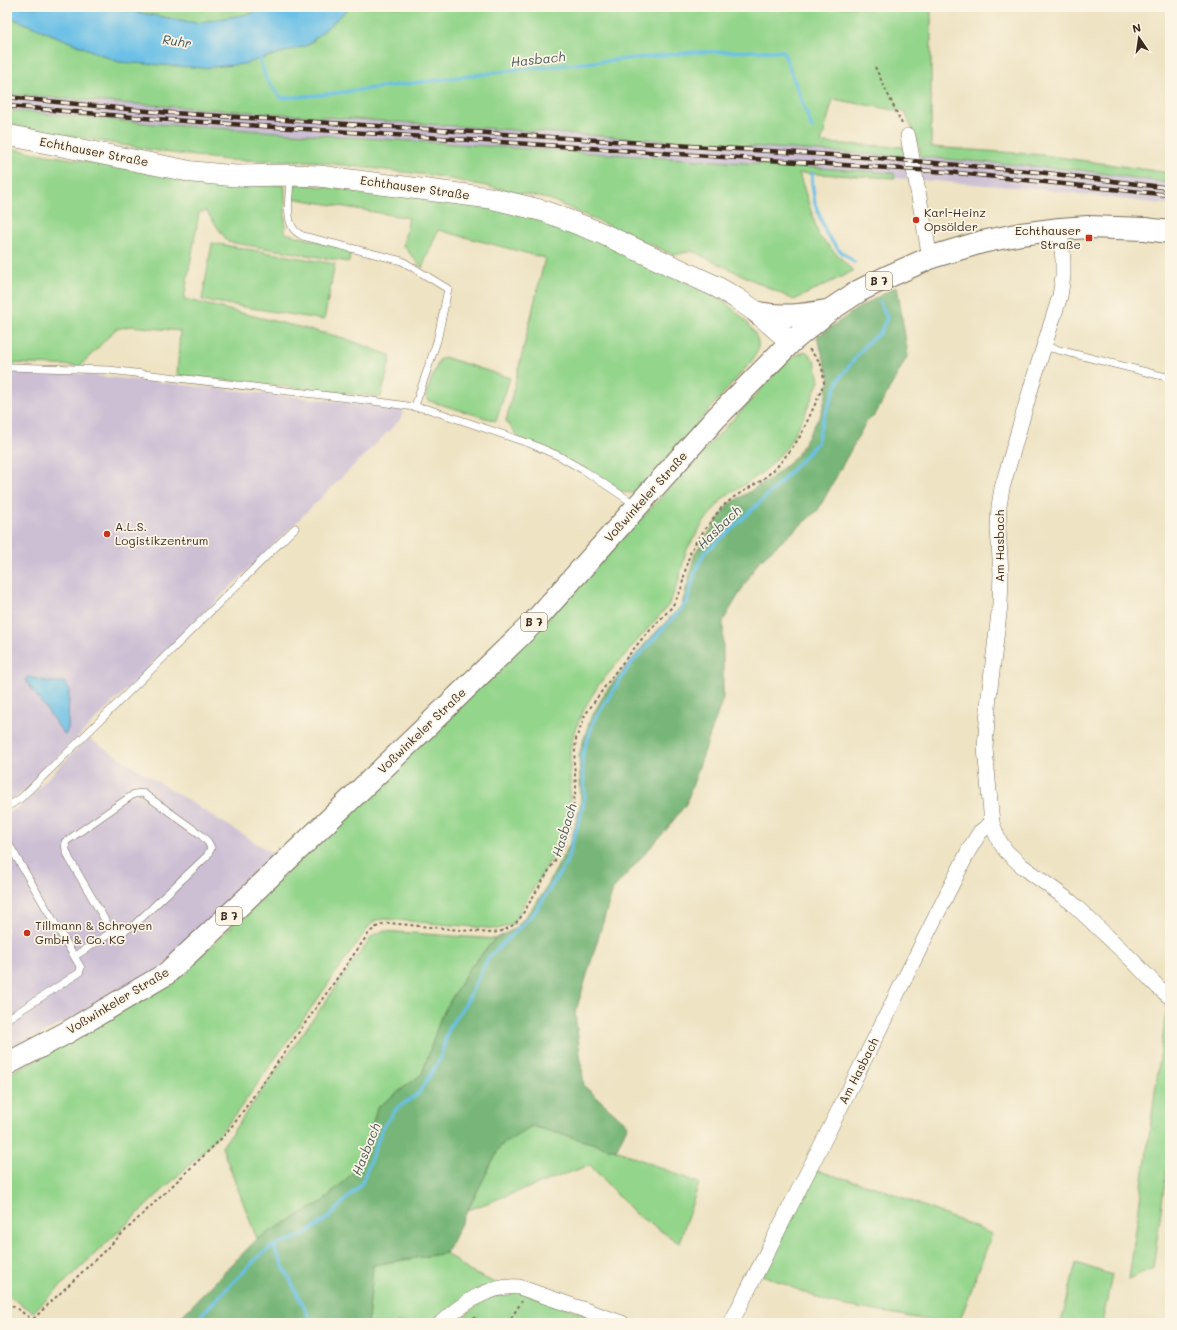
<svg xmlns="http://www.w3.org/2000/svg" width="1177" height="1330" font-family="Mali,sans-serif">
  <style>
    .industrial { fill: #ccbfd4 }
    .green { fill: #94d58c; stroke: #688055 }
    .forest { fill: #77b678; stroke: #59704b }
    .water { fill: #6ac0e6; stroke: #527582 }
    .lines { fill: none; stroke-linecap: round; stroke-linejoin: round }
    .stream { stroke: #6ac0e6; stroke-width: 3.5 }
    .lane-casing { stroke: #7a6b58; stroke-width: 8 }
    .street-casing { stroke: #7a6b58; stroke-width: 16 }
    .secondary-casing { stroke: #7a6b58; stroke-width: 22 }
    .primary-casing { stroke: #7a6b58; stroke-width: 24 }
    .path { stroke: #7a6b58; stroke-width: 2; stroke-dasharray: 3 3; stroke-linecap: butt }
    .lane { stroke: #fff; stroke-width: 7 }
    .street { stroke: #fff; stroke-width: 15 }
    .secondary { stroke: #fff; stroke-width: 21 }
    .primary { stroke: #fff; stroke-width: 22 }
    .rail-casing { stroke: #3b2a1e; stroke-width: 4.5 }
    .rail { stroke: #fcf5e5; stroke-width: 3; stroke-dasharray: 9; stroke-linecap: butt }
    .poi-dot { fill: #c8321e; stroke: #fcf5e5; stroke-width: 1.5 }
    .labels { text-anchor: middle; stroke-width: 3.5; stroke-linejoin: round; paint-order: stroke }
    .shield { fill: #fcf5e5; stroke: #75675a; stroke-width: 1 }
    .shield-label { font-size: 11px; font-weight: bold; fill: #3b2a1e }
    .street-label { font-size: 12px; fill: #3b2a1e; stroke: #fcf5e5 }
    .poi-label { font-size: 12px; fill: #3b2a1e; stroke: #fcf5e5; text-anchor: start }
    .water-label { font-size: 13px; font-style: italic; fill: #49575a; stroke: #fcf5e5 }
  </style>
  <rect width="100%" height="100%" fill="#fcf5e5"/>
  <filter id="ink" filterUnits="userSpaceOnUse"><feTurbulence type="fractalNoise" baseFrequency=".025" numOctaves="2"/><feDisplacementMap in="SourceGraphic" scale="8" xChannelSelector="R" yChannelSelector="G"/><feConvolveMatrix kernelMatrix="1 2 1 2 8 2 1 2 1" color-interpolation-filters="sRGB"/></filter>
  <filter id="wash" filterUnits="userSpaceOnUse"><feTurbulence type="fractalNoise" baseFrequency=".012" numOctaves="4" result="noise"/><feDisplacementMap in="SourceGraphic" scale="16" xChannelSelector="R" yChannelSelector="G"/><feGaussianBlur stdDeviation="0.9" result="paint"/><feColorMatrix in="noise" values="0 0 0 0 0 0 0 0 0 0 0 0 0 0 0 0 0 1.4 0 .05"/><feComposite in="paint" operator="in"/></filter>
  <g filter="url(#wash)">
    <rect width="100%" height="100%" fill="#eee3c3"/>
    <!-- industrial -->
    <path class="industrial" d="M 7,94 L 106,102 L 906,157 L 921,157 L 1079,170 L 1170,183 L 1170,205 L 1039,189 L 895,178 L 894,173 L 155,124 L 7,110 Z
      M 7,371 L 70,373 L 402,408 L 403,411 L 401,419 L 17,797 L 7,803 Z
      M 88,738 L 274,854 L 162,968 L 7,1053 L 7,813 L 19,807 Z"/>
    <!-- green -->
    <path class="green" d="M 109,7 L 260,7 L 253,13 L 196,23 Z
      M 350,7 L 931,7 L 931,147 L 1044,155 L 1170,173 L 1170,183 L 1079,170 L 921,157 L 919,146 L 905,112 L 833,99 L 821,143 L 904,147 L 906,157 L 106,102 L 7,94 L 7,16 L 119,62 L 308,45 Z
      M 7,110 L 155,124 L 894,173 L 895,178 L 799,173 L 819,236 L 853,271 L 794,300 L 692,251 L 674,255 L 549,199 L 436,176 L 309,161 L 226,160 L 164,152 L 7,125 Z
      M 7,148 L 206,182 L 284,185 L 285,189 L 285,233 L 351,250 L 349,262 L 228,242 L 206,211 L 199,213 L 184,299 L 344,338 L 391,356 L 381,397 L 177,375 L 180,331 L 131,326 L 116,329 L 80,366 L 7,363 Z
      M 296,184 L 449,199 L 566,224 L 724,301 C 735,311 761,331 758,348 C 757,353 754,357 751,362 L 638,491 L 632,493 L 620,492 L 518,437 L 506,421 L 545,258 L 438,230 L 422,268 L 403,245 L 409,218 L 292,198 L 293,189 Z
      M 212,243 L 335,264 L 324,320 L 202,300 Z
      M 806,351 L 815,361 L 819,381 L 805,414 L 787,447 L 767,469 L 747,483 L 723,498 L 703,523 L 686,551 L 678,583 L 668,606 L 599,684 L 584,709 L 574,732 L 570,750 L 570,805 L 559,846 L 512,924 L 498,929 L 385,919 L 376,920 L 370,925 L 233,1118 L 201,1154 L 33,1312 L 7,1295 L 7,1075 L 58,1047 L 174,982 L 545,622 L 790,358 Z
      M 444,357 L 510,378 L 496,421 L 429,401 L 425,396 L 439,360 Z
      M 383,931 L 495,939 L 468,970 L 441,1017 L 422,1074 L 377,1108 L 361,1165 L 322,1202 L 257,1239 L 222,1147 L 372,936 Z
      M 1167,1006 L 1170,1007 L 1170,1145 L 1153,1268 L 1129,1279 Z
      M 532,1126 L 616,1150 L 699,1183 L 679,1243 L 634,1213 L 590,1165 L 468,1210 L 500,1146 Z
      M 814,1170 L 882,1189 L 992,1234 L 959,1323 L 945,1323 L 830,1303 L 760,1274 Z
      M 446,1253 L 469,1271 L 496,1283 L 436,1318 L 433,1323 L 368,1323 L 373,1265 Z
      M 1076,1263 L 1112,1275 L 1102,1323 L 1061,1323 Z
      M 517,1291 L 612,1323 L 454,1323 L 488,1298 Z"/>
    <!-- forest -->
    <path class="forest" d="M 897,286 L 908,355 L 875,415 L 866,422 L 818,510 L 758,562 L 723,621 L 723,698 L 686,804 L 666,830 L 613,889 L 575,1014 L 584,1086 L 628,1125 L 616,1150 L 532,1126 L 500,1146 L 446,1253 L 373,1265 L 368,1323 L 175,1323 L 257,1239 L 322,1202 L 361,1165 L 377,1108 L 422,1074 L 441,1017 L 468,970 L 495,939 L 516,928 L 543,894 L 571,841 L 581,803 L 579,755 L 590,720 L 606,691 L 645,644 L 682,605 L 695,553 L 728,505 L 771,478 L 796,457 L 821,414 L 830,379 L 817,337 L 857,309 Z"/>
    <!-- water -->
    <path class="water" d="M 7,7 L 109,7 L 196,23 L 253,13 L 260,7 L 350,7 L 308,45 L 244,64 L 203,68 L 119,62 L 7,16 Z
      M 29,677 L 50,682 L 64,682 L 69,688 L 68,728 L 66,734 L 64,734 L 26,681 L 26,678 Z"/>
    <g class="lines">
      <!-- stream -->
      <path class="stream" d="M 259,56 L 266,79 L 281,98 L 320,95 L 515,70 L 695,52 L 783,51 L 812,128
        M 812,173 L 812,182 L 815,204 L 827,235 L 839,250 L 854,262
        M 273,1246 L 312,1323
        M 193,1323 L 259,1256 L 273,1246 L 304,1235 L 328,1218 L 362,1183 L 382,1129 L 397,1108 L 418,1094 L 440,1059 L 449,1027 L 465,1005 L 488,958 L 535,912 L 566,863 L 581,814 L 585,796 L 582,756 L 594,720 L 629,666 L 687,602 L 695,572 L 704,553 L 737,524 L 779,484 L 817,443 L 822,422 L 839,379 L 867,343 L 880,333 L 887,318 L 880,302"/>
    </g>
  </g>
  <g filter="url(#ink)">
    <g class="lines">
      <defs>
        <path id="lane" d="M 290,177 C 290,191 285,216 293,228 C 295,232 299,234 303,236 L 402,261 L 448,289 L 437,341 L 415,406
          M 1043,346 L 1170,378
          M 7,367 L 109,370 L 373,401 L 428,409 L 531,444 L 559,456 L 585,471 L 636,505
          M 7,807 L 21,798 L 67,753 L 295,528
          M 7,841 L 81,968 L 79,973 L 7,1019
          M 75,956 L 112,932 L 69,858 L 66,850 L 65,842 L 134,794 L 143,793 L 200,834 L 208,842 L 211,848 L 207,856 L 133,926 L 122,932 L 112,932
          M 589,1323 L 592,1312"/>
        <path id="street" d="M 908,136 L 928,247 L 932,257
          M 1060,229 L 1063,260 L 1063,276 L 1060,296 L 1033,381 L 1002,488 L 999,506 L 998,528 L 1001,573 L 1000,605 L 989,696 L 985,748 L 992,823 L 998,839 L 1006,851 L 1022,866 L 1071,902 L 1130,958 L 1158,987 L 1170,997
          M 441,1323 C 461,1304 490,1284 519,1287 L 622,1323
          M 731,1323 L 825,1138 L 969,850 L 980,832 L 992,823"/>
        <path id="secondary" d="M 7,135 L 193,172 L 236,176 L 290,175 L 319,176 L 490,198 L 544,211 L 601,233 L 717,287 L 736,298 L 758,313 L 791,342"/>
        <path id="primary" d="M 758,313 C 783,318 802,315 826,311
          M 7,1064 L 66,1033 L 166,974 L 241,904 L 423,730 L 534,622 L 716,418 L 791,342 L 830,310 L 859,291 L 885,278 L 932,257 L 982,242 L 1021,234 L 1060,229 L 1088,227 L 1145,229 L 1170,232"/>
      </defs>
      <!-- lane casing -->
      <use href="#lane" class="lane-casing"/>
      <!-- street casing -->
      <use href="#street" class="street-casing"/>
      <!-- secondary casing -->
      <use href="#secondary" class="secondary-casing"/>
      <!-- primary casing -->
      <use href="#primary" class="primary-casing"/>
      <!-- path -->
      <path class="path" d="M 875,67 L 902,124
        M 7,1302 L 32,1319
        M 473,1317 L 483,1323
        M 29,1323 L 221,1139 L 236,1121 L 369,933 C 375,927 381,924 389,923 L 491,933 C 503,932 510,928 519,920 L 565,844 L 573,807 L 576,787 L 574,763 L 576,739 L 585,715 L 616,671 L 641,640 L 672,607 L 681,590 L 687,563 L 691,551 L 697,540 L 721,508 L 734,497 L 762,480 L 776,468 L 790,451 L 801,435 L 817,400 L 824,383 L 823,372 L 820,362 L 808,348
        M 508,1323 L 522,1301"/>
      <!-- lane -->
      <use href="#lane" class="lane"/>
      <!-- street -->
      <use href="#street" class="street"/>
      <!-- secondary -->
      <use href="#secondary" class="secondary"/>
      <!-- primary -->
      <use href="#primary" class="primary"/>
      <defs>
        <path id="rail" d="M 7,97 L 157,112 L 879,158 L 1038,172 L 1170,188
          M 7,106 L 156,119 L 948,172 L 1170,195"/>
      </defs>
      <!-- rail casing -->
      <use href="#rail" class="rail-casing"/>
      <!-- rail -->
      <use href="#rail" class="rail"/>
    </g>
  </g>
  <!-- markers -->
  <g class="poi-dot">
    <circle cx="916" cy="220" r="4"/>
    <rect x="1085" y="234" width="8" height="8" rx="2"/>
    <circle cx="107" cy="534" r="4"/>
    <circle cx="27" cy="933" r="4"/>
  </g>
  <g class="labels">
    <!-- shield labels -->
    <g class="shield">
      <rect x="866" y="272" width="26" height="18" rx="3"/>
      <rect x="521" y="613" width="26" height="18" rx="3"/>
      <rect x="216" y="907" width="26" height="18" rx="3"/>
    </g>
    <g class="shield-label">
      <text x="879" y="285">B 7</text>
      <text x="534" y="626">B 7</text>
      <text x="229" y="920">B 7</text>
    </g>
    <!-- street labels -->
    <g class="street-label">
      <text transform="translate(94 152) rotate(11)" y="4">Echthauser Straße</text>
      <text transform="translate(415 188) rotate(8)" y="4">Echthauser Straße</text>
      <text transform="translate(646 497) rotate(-48)" y="4">Voßwinkeler Straße</text>
      <text transform="translate(1000 546) rotate(-90)" y="4">Am Hasbach</text>
      <text transform="translate(422 731) rotate(-44)" y="4">Voßwinkeler Straße</text>
      <text transform="translate(118 1001) rotate(-31)" y="4">Voßwinkeler Straße</text>
      <text transform="translate(859 1071) rotate(-63)" y="4">Am Hasbach</text>
    </g>
    <!-- poi labels -->
    <g class="poi-label">
      <text x="924" y="217">Karl-Heinz<tspan x="924" dy="14">Opsölder</tspan></text>
      <text x="1081" y="235" text-anchor="end">Echthauser<tspan x="1081" dy="14">Straße</tspan></text>
      <text x="115" y="531">A.L.S.<tspan x="115" dy="14">Logistikzentrum</tspan></text>
      <text x="35" y="930">Tillmann &amp; Schroyen<tspan x="35" dy="14">GmbH &amp; Co. KG</tspan></text>
    </g>
    <!-- water labels -->
    <g class="water-label">
      <text transform="translate(177 41) rotate(9)" y="5">Ruhr</text>
      <text transform="translate(538 59) rotate(-6)" y="5">Hasbach</text>
      <text transform="translate(719 527) rotate(-44)" y="5">Hasbach</text>
      <text transform="translate(564 830) rotate(-73)" y="5">Hasbach</text>
      <text transform="translate(366 1149) rotate(-68)" y="5">Hasbach</text>
    </g>
  </g>
  <!-- margin -->
  <rect width="1177" height="1330" fill="none" stroke="#fcf5e5" stroke-width="24"/>
  <!-- north arrow -->
  <g transform="translate(1139 38) rotate(347)" stroke="#fcf5e5" stroke-width="3" paint-order="stroke">
  <path d="M0-3L7 15L0 10L-7 15Z" fill="#3b2a1e"/>
  <text y="-6" font-size="11" font-weight="bold" text-anchor="middle" fill="#3b2a1e">N</text>
  </g>
</svg>
